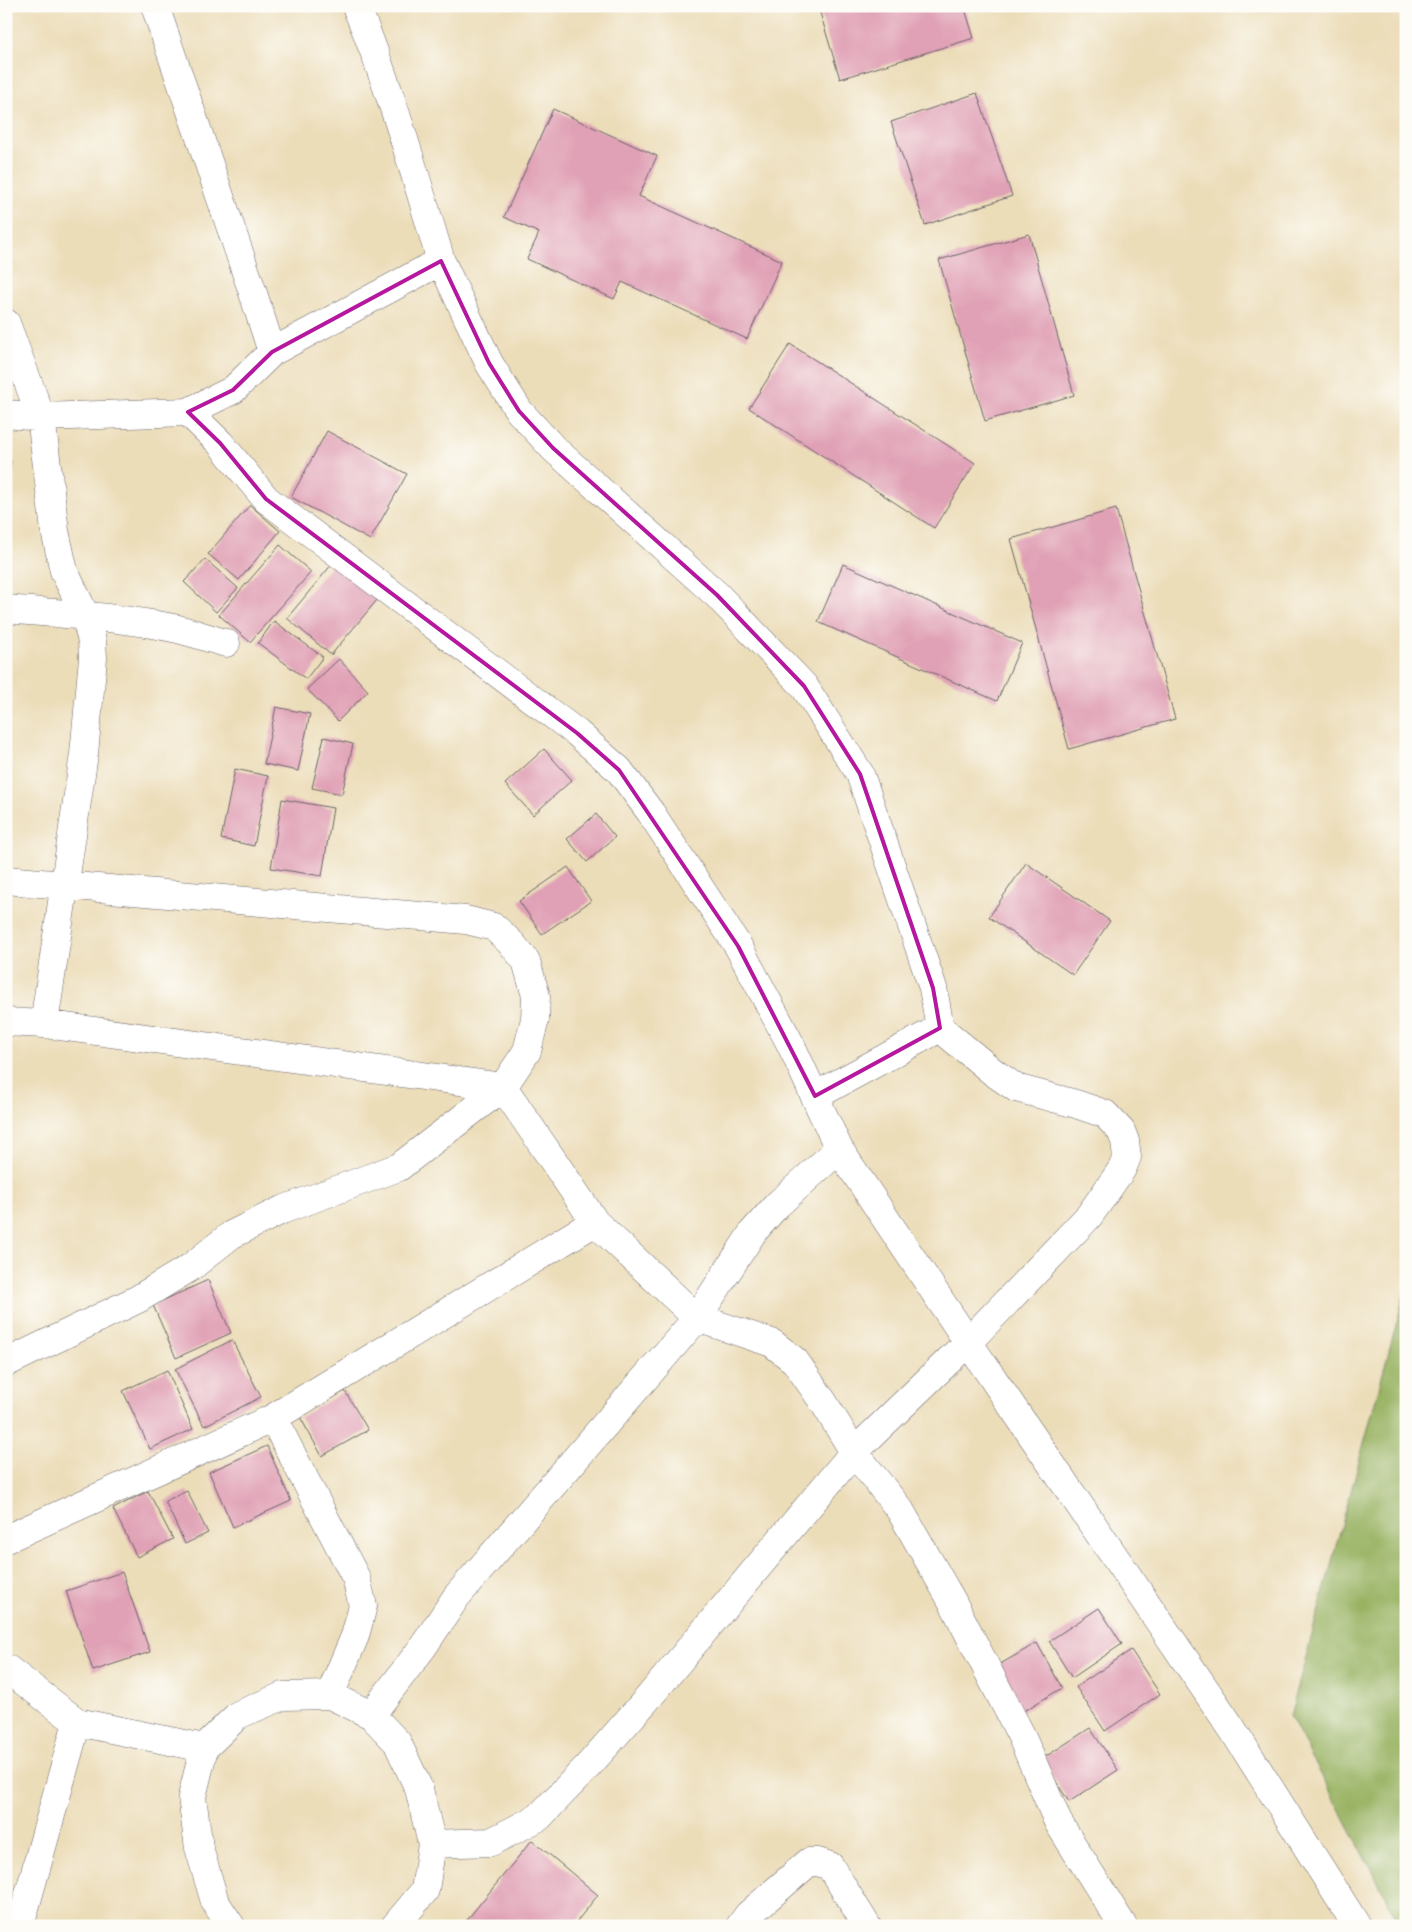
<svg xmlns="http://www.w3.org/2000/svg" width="1412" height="1932" font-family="'Gochi Hand',sans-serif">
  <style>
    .forest { fill: #98b262; stroke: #5d6a4e }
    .building { fill: #e0a0b5 }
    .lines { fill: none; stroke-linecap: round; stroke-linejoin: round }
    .minor-casing { stroke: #696367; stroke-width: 29 }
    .minor { stroke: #fff; stroke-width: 28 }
    .marked { fill: none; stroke: #b5179e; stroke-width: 4; stroke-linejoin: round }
  </style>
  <rect width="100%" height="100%" fill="#fdfcf7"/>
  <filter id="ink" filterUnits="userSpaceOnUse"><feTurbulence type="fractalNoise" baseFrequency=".02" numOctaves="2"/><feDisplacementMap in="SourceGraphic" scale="10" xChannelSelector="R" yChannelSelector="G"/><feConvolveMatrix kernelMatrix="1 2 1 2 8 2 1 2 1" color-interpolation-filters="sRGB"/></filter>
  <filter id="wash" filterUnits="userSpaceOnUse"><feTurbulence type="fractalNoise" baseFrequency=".0096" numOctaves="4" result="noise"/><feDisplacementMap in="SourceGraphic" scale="20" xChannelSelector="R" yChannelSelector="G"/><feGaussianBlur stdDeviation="1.12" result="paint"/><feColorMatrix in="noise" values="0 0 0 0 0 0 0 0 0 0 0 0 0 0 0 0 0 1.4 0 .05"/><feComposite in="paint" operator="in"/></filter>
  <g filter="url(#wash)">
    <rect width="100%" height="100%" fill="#ecddb9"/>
    <!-- forest -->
    <path class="forest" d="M 1406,1288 L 1406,1926 L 1401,1926 L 1290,1716 Z"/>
    <g id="blocks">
      <!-- building -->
      <path class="building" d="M 818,6 L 964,6 L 974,38 L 840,79 Z
        M 977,93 L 1012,196 L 925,225 L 891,122 Z
        M 553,109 L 657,156 L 639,196 L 782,261 L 747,339 L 622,282 L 614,299 L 527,259 L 539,233 L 504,217 Z
        M 1029,234 L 1074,395 L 985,421 L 939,260 Z
        M 790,344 L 975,463 L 934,528 L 749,408 Z
        M 327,431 L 407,474 L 370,540 L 291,497 Z
        M 6,460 L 11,460 L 8,494 L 6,494 Z
        M 250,505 L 280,531 L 239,580 L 208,554 Z
        M 1116,509 L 1175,719 L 1069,749 L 1011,539 Z
        M 280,545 L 311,572 L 250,642 L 219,615 Z
        M 205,559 L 238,588 L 216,612 L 184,582 Z
        M 333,563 L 377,600 L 331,655 L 287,618 Z
        M 843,564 L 1022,643 L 997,701 L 818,622 Z
        M 274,621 L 323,657 L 306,679 L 258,643 Z
        M 339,659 L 368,691 L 338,721 L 307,689 Z
        M 276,707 L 310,714 L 298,771 L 264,764 Z
        M 324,737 L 353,744 L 342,794 L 312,788 Z
        M 544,749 L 572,780 L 533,815 L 505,784 Z
        M 235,769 L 268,776 L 254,846 L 221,839 Z
        M 282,799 L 333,808 L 322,876 L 271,868 Z
        M 596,814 L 615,837 L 587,862 L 567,839 Z
        M 1026,863 L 1110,921 L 1073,975 L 989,917 Z
        M 568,867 L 591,901 L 542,934 L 519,901 Z
        M 208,1280 L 231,1333 L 176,1358 L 153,1305 Z
        M 232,1340 L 261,1397 L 204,1426 L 175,1369 Z
        M 167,1370 L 193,1429 L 150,1449 L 123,1391 Z
        M 345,1391 L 368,1430 L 322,1456 L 300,1417 Z
        M 267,1446 L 291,1501 L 233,1527 L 209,1472 Z
        M 148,1491 L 173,1539 L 137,1557 L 113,1509 Z
        M 187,1491 L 208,1533 L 185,1544 L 165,1501 Z
        M 122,1572 L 150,1652 L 93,1671 L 66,1591 Z
        M 1099,1608 L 1122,1644 L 1072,1678 L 1049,1641 Z
        M 1037,1643 L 1062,1688 L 1022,1712 L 995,1667 Z
        M 1131,1650 L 1160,1694 L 1105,1731 L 1076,1687 Z
        M 1090,1728 L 1118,1770 L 1069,1802 L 1042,1759 Z
        M 532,1840 L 598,1895 L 573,1926 L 462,1926 Z"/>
    </g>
  </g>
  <g filter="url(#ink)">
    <use href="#blocks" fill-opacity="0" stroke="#696367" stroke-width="1"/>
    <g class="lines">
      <defs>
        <path id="minor" d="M 356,6 C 391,89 415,175 441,261
          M 6,323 L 41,417 L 188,412 L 233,390 L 272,352 L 252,290 L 155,6
          M 272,352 L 441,261 L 489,363 L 519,411 L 553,448 L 717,595 L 804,686 L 860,774 L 933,988 L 940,1028 L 815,1096
          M 188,412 L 220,443 L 266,499 L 577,733 L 619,770 L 651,813 L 738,946 L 791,1045 L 839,1149 L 777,1205 L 753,1232 L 697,1318 L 772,1343 L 795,1361 L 824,1403 L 854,1452 L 900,1510 L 952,1601 L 1021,1735 L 1058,1822 L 1123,1926
          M 6,414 L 41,417 L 55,531 L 64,571 L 85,615 L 92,641 L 93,658 L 84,754 L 44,1024
          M 6,609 C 63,614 122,617 178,629 C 194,633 210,639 226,643
          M 6,880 L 466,920 L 494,927 L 512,944 L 526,961 L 536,996 L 535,1019 L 527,1051 L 503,1087 L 399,1167 L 282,1210 L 231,1235 L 191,1267 L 138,1299 L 6,1363
          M 6,1022 L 44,1024 L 503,1087 L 595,1222 L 697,1318 L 457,1596 L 423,1647 L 371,1715
          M 839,1149 L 968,1342 L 1231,1727 L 1357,1926
          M 273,1418 L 356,1578 L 363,1606 L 355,1636 L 330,1695
          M 6,1539 L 273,1418 L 595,1222
          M 6,1668 L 77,1722
          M 432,1844 L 491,1842 L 539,1817 L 588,1766 L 649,1697 L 854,1452 L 968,1342 L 1089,1216 L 1122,1169 L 1127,1157 L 1125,1141 L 1121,1131 L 1105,1114 L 1076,1104 L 1016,1088 L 993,1072 L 940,1028
          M 20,1926 L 77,1722 L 204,1748
          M 231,1926 L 215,1902 L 199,1848 L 192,1797 L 204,1748 L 238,1715 L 283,1696 L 330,1695 L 371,1715 L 397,1742 L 419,1789 L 432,1844 L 425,1890 L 395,1926
          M 740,1926 L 748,1915 L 809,1862 L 818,1862 L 830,1866 L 867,1926"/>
      </defs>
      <!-- minor casing -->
      <use href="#minor" class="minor-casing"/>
      <!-- minor -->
      <use href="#minor" class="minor"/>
    </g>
  </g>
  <!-- marked area -->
  <path class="marked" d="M 441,261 L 489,363 L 519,411 L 553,448 L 717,595 L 804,686 L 860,774 L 933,988 L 940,1028 L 815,1096 L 738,946 L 619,770 L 577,733 L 266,499 L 220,443 L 188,412 L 233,390 L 272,352 Z"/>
  <!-- margin -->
  <rect width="1412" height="1932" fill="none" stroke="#fdfcf7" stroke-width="25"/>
</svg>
